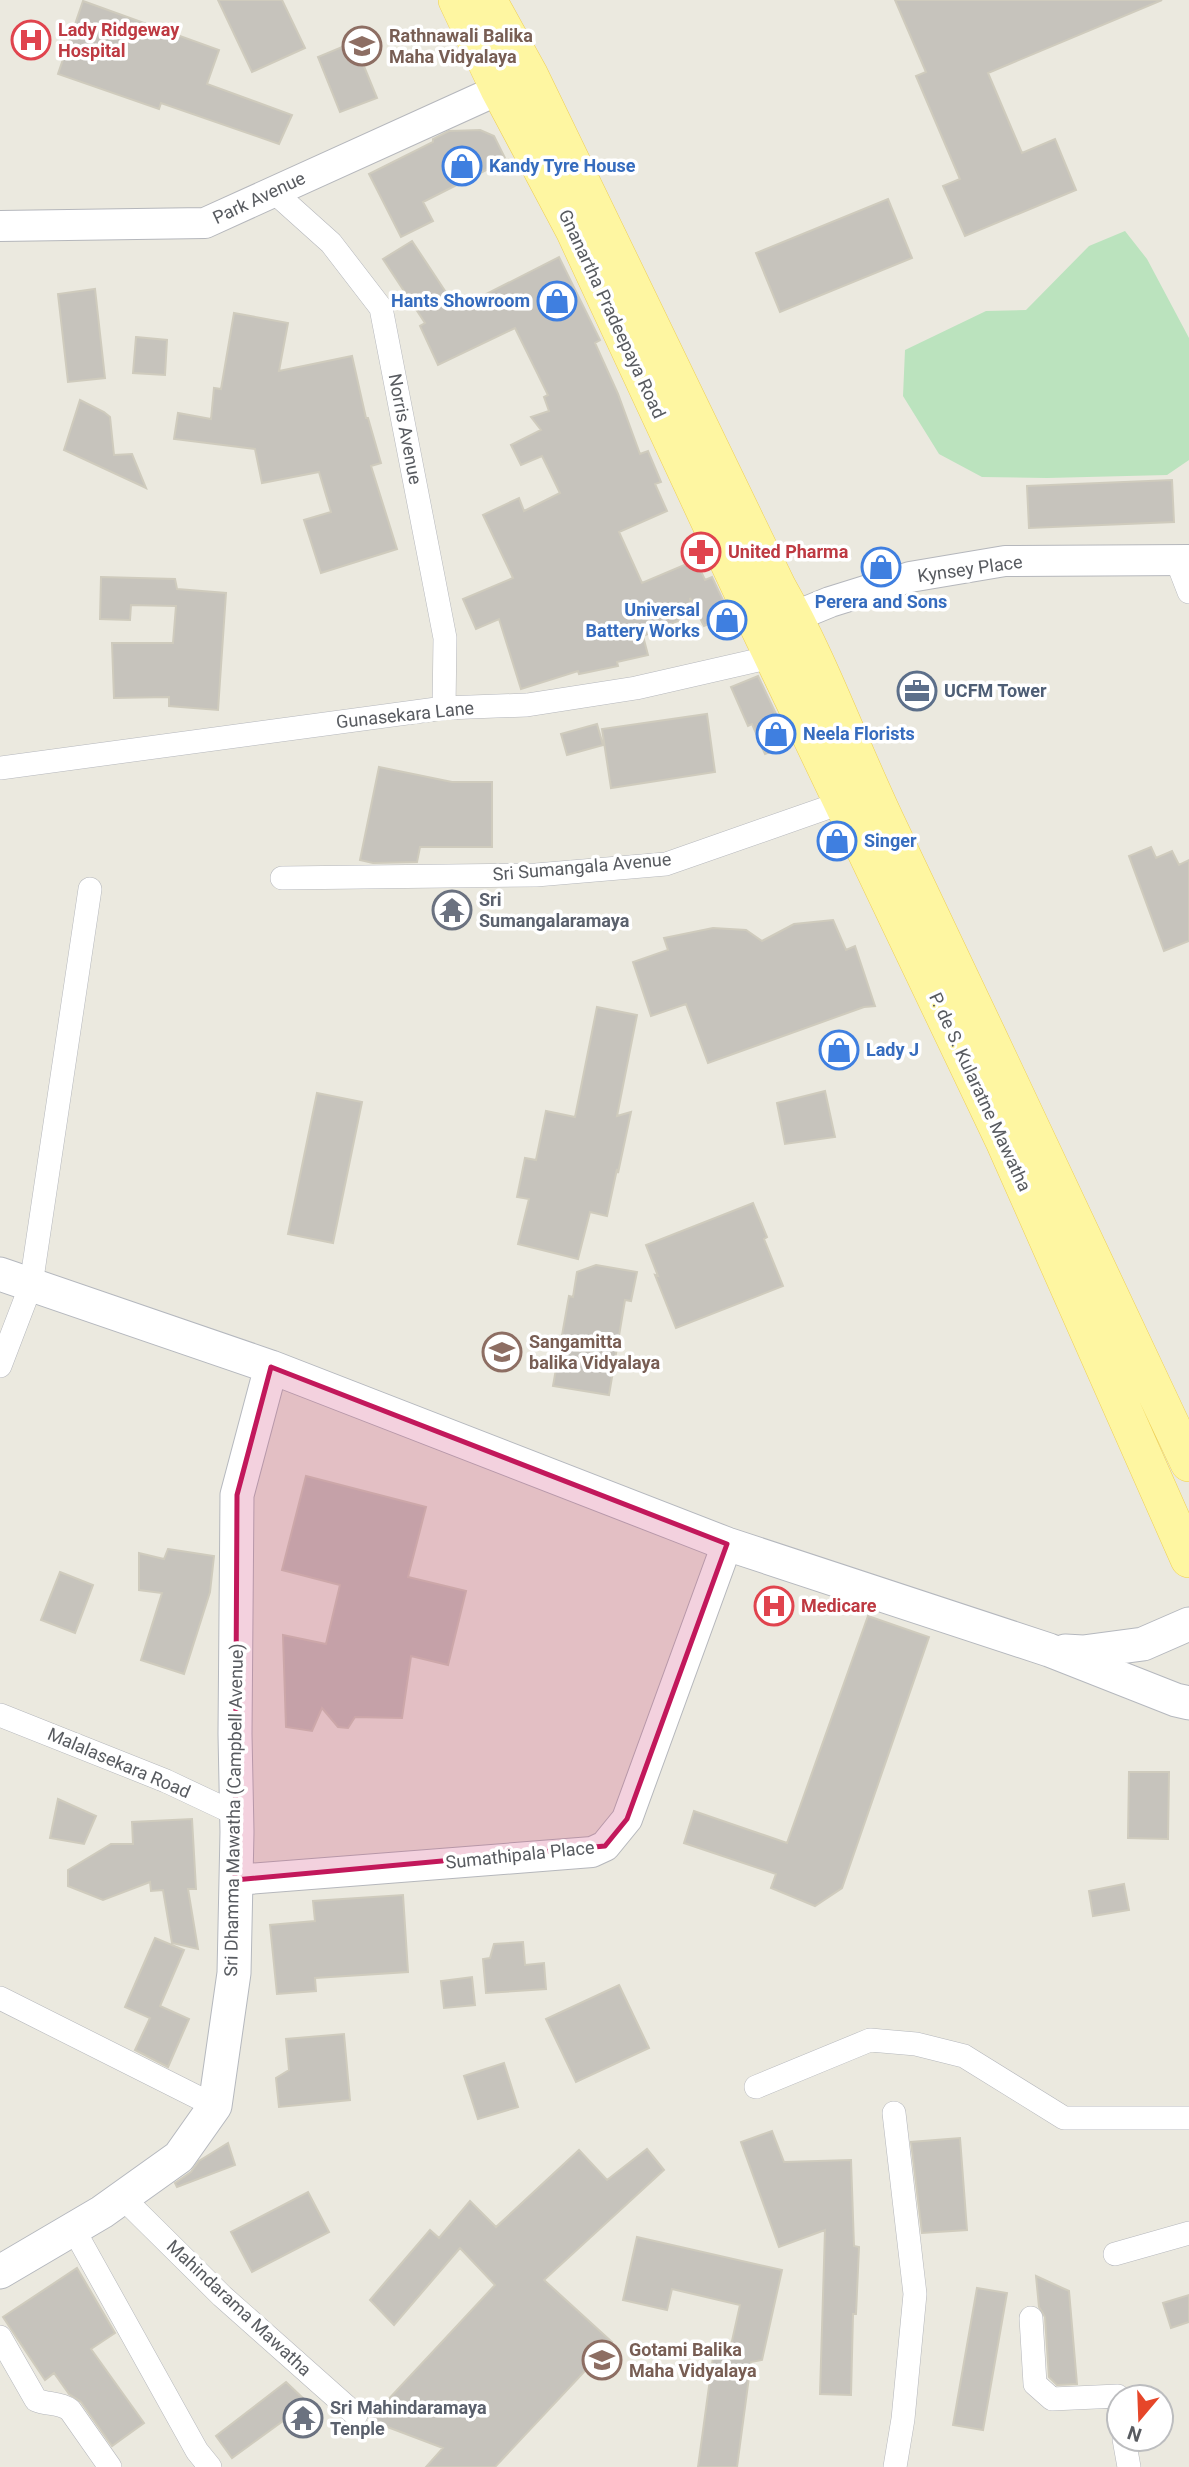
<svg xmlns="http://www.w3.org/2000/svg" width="1189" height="2467" font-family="Roboto,sans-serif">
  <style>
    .green { fill: #bbe3be }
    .building { fill: #c6c3bc; stroke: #cfcbbd; stroke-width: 2 }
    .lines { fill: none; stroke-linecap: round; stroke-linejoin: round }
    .minor-casing { stroke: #b5b7bc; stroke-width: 24 }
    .tertiary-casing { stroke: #b5b7bc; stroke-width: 32 }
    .secondary-casing { stroke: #b5b8be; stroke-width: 35 }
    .primary-casing { stroke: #efcf54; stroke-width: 38 }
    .minor { stroke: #fff; stroke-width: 23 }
    .tertiary { stroke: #fff; stroke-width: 30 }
    .secondary { stroke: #fff; stroke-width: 33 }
    .primary { stroke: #fef6a1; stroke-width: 37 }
    .marked { fill: #c2185b; fill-opacity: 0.2; stroke: #c2185b; stroke-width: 5; stroke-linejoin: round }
    .labels { text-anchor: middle; stroke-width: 7; stroke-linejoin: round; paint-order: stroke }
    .health-label { font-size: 18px; font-weight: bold; fill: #be3a42; stroke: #fff; text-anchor: start }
    .education-label { font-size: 18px; font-weight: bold; fill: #785e54; stroke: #fff; text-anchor: start }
    .shop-label { font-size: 18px; font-weight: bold; fill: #366cbe; stroke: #fff; text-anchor: start }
    .street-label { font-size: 18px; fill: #585b60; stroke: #fff }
    .service-label { font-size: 18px; font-weight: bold; fill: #4e5e75; stroke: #fff; text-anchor: start }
    .worship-label { font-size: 18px; font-weight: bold; fill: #5b616d; stroke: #fff; text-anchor: start }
  </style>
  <rect width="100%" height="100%" fill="#ebe9df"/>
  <!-- green -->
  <path class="green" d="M 1125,231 L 1147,259 L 1189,338 L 1189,460 L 1167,475 L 1047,478 L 982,477 L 939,454 L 903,396 L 905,350 L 986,311 L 1026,310 L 1089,246 Z"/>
  <!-- building -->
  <path class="building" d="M 218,0 L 282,0 L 305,48 L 252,72 Z
    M 895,0 L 1162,0 L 988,73 L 1022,153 L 1055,139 L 1076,190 L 965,236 L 943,186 L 960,179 L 916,76 L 926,72 Z
    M 83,1 L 219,50 L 207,84 L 292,115 L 279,144 L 161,103 L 159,109 L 58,74 Z
    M 354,42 L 377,98 L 340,112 L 318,57 Z
    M 480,130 L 494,136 L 506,160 L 423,202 L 433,221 L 401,237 L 369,174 L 433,142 L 433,139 L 449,131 Z
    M 888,199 L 912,258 L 780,312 L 756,253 Z
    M 412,241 L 457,309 L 559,257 L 600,340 L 595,343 L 618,394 L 640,454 L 648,451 L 661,482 L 655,484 L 667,511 L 619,532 L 642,583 L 696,560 L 705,580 L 712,577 L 730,615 L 704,626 L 690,598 L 692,615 L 643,636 L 648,655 L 617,662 L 618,666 L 579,674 L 578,671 L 521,689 L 499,619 L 476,629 L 463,599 L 513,578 L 483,515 L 519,498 L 524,511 L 560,493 L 542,456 L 521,465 L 511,445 L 541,430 L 531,417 L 549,411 L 544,397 L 548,395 L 515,328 L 438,365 L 420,326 L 425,323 L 383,259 Z
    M 95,289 L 105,378 L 68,382 L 58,294 Z
    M 234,313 L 288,323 L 279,371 L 352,356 L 366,418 L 368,418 L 381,463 L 371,466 L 397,549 L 321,573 L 304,520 L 331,512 L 319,472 L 262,483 L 255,449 L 174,439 L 178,413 L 211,419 L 214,388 L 221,389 Z
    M 136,337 L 167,340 L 165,375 L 133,373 Z
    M 80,400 L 104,412 L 110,417 L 114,455 L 132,454 L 146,488 L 64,450 Z
    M 1172,480 L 1174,522 L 1029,528 L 1027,486 Z
    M 101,577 L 175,579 L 177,589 L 226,593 L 218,710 L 169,706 L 169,697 L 114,698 L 112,643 L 173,643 L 176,606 L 131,605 L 130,620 L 100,619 Z
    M 758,676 L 776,714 L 773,715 L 786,746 L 765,754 L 752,724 L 748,726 L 731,687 Z
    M 707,714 L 715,772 L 611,788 L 602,729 Z
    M 597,724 L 603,745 L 567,755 L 561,734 Z
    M 379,767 L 452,782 L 492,782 L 492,847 L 420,847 L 417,862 L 373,863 L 360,860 Z
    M 1151,847 L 1156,858 L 1172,851 L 1179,865 L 1189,860 L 1189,941 L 1164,951 L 1129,856 Z
    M 833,920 L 846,950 L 855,946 L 875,1006 L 864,1007 L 708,1063 L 686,1004 L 651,1016 L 633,962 L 668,950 L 664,938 L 713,928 L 746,930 L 762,941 L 794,924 Z
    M 597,1007 L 637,1015 L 617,1116 L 631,1112 L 618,1173 L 617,1169 L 607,1216 L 590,1212 L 578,1259 L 518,1244 L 529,1199 L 517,1197 L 525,1158 L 536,1160 L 546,1111 L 575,1117 Z
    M 825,1091 L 835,1137 L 785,1144 L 777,1103 Z
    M 317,1093 L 362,1102 L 333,1243 L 288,1234 Z
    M 753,1203 L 767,1237 L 764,1239 L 783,1286 L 676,1328 L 655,1275 L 658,1276 L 646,1245 Z
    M 596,1265 L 637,1272 L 631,1301 L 625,1300 L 609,1395 L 553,1386 L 569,1296 L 573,1297 L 577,1272 Z
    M 306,1476 L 426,1507 L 408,1577 L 466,1591 L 448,1665 L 411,1656 L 402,1718 L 355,1717 L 348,1728 L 338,1727 L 322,1708 L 312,1731 L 286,1727 L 283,1635 L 326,1644 L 340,1585 L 282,1570 Z
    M 168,1549 L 214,1556 L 210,1592 L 184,1674 L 141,1660 L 162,1593 L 139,1590 L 139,1553 L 164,1559 Z
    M 60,1572 L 93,1585 L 75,1633 L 41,1620 Z
    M 868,1616 L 929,1637 L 842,1888 L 815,1906 L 771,1888 L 776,1874 L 684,1843 L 694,1811 L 787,1843 Z
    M 1129,1772 L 1169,1772 L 1168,1839 L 1128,1838 Z
    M 58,1799 L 96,1816 L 84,1844 L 50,1838 Z
    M 192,1819 L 196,1889 L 188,1889 L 198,1949 L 172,1943 L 163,1890 L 151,1891 L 150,1882 L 103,1900 L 68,1886 L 68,1870 L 111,1844 L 133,1844 L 132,1822 Z
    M 1124,1884 L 1129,1910 L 1093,1916 L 1089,1891 Z
    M 403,1895 L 408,1972 L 315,1978 L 316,1991 L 277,1994 L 270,1925 L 315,1921 L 313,1901 Z
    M 155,1938 L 184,1950 L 160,2006 L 189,2019 L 168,2067 L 135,2050 L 150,2018 L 125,2007 Z
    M 523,1942 L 525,1965 L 544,1963 L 546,1989 L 486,1993 L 483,1959 L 490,1958 L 494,1944 Z
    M 472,1977 L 475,2005 L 444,2008 L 441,1981 Z
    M 619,1985 L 649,2048 L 576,2082 L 546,2019 Z
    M 344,2034 L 350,2100 L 279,2107 L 276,2078 L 289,2070 L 286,2039 Z
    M 504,2063 L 518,2107 L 478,2119 L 464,2076 Z
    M 772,2131 L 784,2162 L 851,2160 L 854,2246 L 859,2247 L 856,2314 L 853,2314 L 851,2395 L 820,2394 L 825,2230 L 779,2247 L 741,2142 Z
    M 960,2138 L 967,2230 L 922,2233 L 911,2142 Z
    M 228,2143 L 235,2165 L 177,2187 L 175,2183 L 191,2172 L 199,2161 Z
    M 647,2149 L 664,2170 L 544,2280 L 612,2342 L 495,2467 L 426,2467 L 443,2448 L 369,2420 L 495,2285 L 460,2248 L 394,2325 L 370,2300 L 430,2230 L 439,2238 L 470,2201 L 496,2227 L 579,2150 L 607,2180 Z
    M 308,2192 L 329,2232 L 252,2272 L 231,2232 Z
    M 637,2237 L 782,2270 L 762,2360 L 751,2362 L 737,2467 L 698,2467 L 713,2357 L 728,2359 L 740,2305 L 672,2289 L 667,2310 L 623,2300 Z
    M 77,2268 L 115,2333 L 91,2349 L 144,2423 L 112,2446 L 81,2402 L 69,2394 L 54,2373 L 45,2380 L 3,2317 Z
    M 1036,2276 L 1069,2291 L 1077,2384 L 1057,2385 L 1049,2377 L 1045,2317 L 1039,2307 Z
    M 977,2288 L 1007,2293 L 983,2430 L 953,2425 Z
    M 1189,2295 L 1189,2322 L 1171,2328 L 1163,2303 Z
    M 286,2382 L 308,2403 L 232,2458 L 216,2436 Z"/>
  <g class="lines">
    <defs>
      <path id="minor" d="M 273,191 L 331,243 L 381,308 L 445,638 L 444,708
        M 1177,561 L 1189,592
        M 0,768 L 444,708 L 527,705 L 636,688 L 785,654
        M 282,878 L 536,875 L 666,864 L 852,799
        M 0,1366 L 31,1285 L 90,889
        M 0,1715 L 166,1781 L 236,1814
        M 0,1998 L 215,2106
        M 756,2087 L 870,2040 L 916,2044 L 964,2056 L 1064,2118 L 1189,2118
        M 894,2113 L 915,2294 L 903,2419 L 895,2467
        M 123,2198 L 222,2296 L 356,2415
        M 74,2230 L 197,2451 L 210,2467
        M 1115,2254 L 1189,2233
        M 1031,2318 L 1035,2384 L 1052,2399 L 1118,2396 L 1119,2405
        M 0,2337 L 36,2400 C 47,2405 59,2402 70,2410 L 110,2467
        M 1124,2439 L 1129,2467"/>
      <path id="tertiary" d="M 0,226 L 205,223 L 518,81
        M 774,625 L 830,602 L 910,577 L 1005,561 L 1189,560
        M 235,1880 L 592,1852 L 605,1846 L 627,1819 L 727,1544"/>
      <path id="secondary" d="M 0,1274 L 271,1367 L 727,1544 L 1049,1650 L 1176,1700 L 1189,1703
        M 1065,1651 L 1083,1652 L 1143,1644 L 1189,1624
        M 0,2272 L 102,2212 L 179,2157 L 215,2106 L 234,1973 L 237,1832 L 235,1734 L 237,1495 L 271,1367"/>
      <path id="primary" d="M 457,0 L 499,89 L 574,230 L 760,630 L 1004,1141 L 1189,1559
        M 488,0 L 530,76 L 778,588 C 822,665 852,752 891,832 C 991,1042 1090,1252 1189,1463"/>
    </defs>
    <!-- minor casing -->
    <use href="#minor" class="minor-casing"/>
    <!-- tertiary casing -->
    <use href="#tertiary" class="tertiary-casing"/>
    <!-- secondary casing -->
    <use href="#secondary" class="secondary-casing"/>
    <!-- primary casing -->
    <use href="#primary" class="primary-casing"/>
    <!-- minor -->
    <use href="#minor" class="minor"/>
    <!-- tertiary -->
    <use href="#tertiary" class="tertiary"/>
    <!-- secondary -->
    <use href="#secondary" class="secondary"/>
    <!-- primary -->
    <use href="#primary" class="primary"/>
  </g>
  <!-- marked area -->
  <path class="marked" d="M 271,1367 L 727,1544 L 627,1819 L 605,1846 L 235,1880 L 237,1495 Z"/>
  <!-- icons -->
  <defs>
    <symbol id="hospital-ring" viewBox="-11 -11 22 22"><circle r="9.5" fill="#fff" stroke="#e0444e" stroke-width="1.5"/><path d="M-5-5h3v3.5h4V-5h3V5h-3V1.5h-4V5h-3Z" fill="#e0444e"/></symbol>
    <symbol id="school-ring" viewBox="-11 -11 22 22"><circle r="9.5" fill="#fff" stroke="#8d6e63" stroke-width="1.5"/><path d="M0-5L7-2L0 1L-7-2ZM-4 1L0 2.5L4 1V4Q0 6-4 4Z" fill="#8d6e63"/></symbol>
    <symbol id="shop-ring" viewBox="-11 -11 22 22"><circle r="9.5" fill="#fff" stroke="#3f7fe0" stroke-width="1.5"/><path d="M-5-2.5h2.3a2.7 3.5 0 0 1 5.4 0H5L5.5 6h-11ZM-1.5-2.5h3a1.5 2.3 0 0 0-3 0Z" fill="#3f7fe0"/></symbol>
    <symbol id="pharmacy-ring" viewBox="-11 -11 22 22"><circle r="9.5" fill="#fff" stroke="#e0444e" stroke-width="1.5"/><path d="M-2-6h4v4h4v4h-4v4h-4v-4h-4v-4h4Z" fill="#e0444e"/></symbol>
    <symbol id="office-ring" viewBox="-11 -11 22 22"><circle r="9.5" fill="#fff" stroke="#5c6f8a" stroke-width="1.5"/><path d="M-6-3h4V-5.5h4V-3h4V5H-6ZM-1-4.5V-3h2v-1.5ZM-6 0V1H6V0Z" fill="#5c6f8a"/></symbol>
    <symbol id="temple-ring" viewBox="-11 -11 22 22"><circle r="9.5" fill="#fff" stroke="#6b7280" stroke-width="1.5"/><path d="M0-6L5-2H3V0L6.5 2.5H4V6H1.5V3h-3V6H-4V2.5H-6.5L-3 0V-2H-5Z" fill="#6b7280"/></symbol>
  </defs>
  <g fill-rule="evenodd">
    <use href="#hospital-ring" x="9" y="18" width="44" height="44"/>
    <use href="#school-ring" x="340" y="24" width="44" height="44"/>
    <use href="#shop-ring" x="440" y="144" width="44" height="44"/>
    <use href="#shop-ring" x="535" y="279" width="44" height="44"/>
    <use href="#pharmacy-ring" x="679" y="530" width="44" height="44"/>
    <use href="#shop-ring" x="859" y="545" width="44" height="44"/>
    <use href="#shop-ring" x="705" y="598" width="44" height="44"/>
    <use href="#office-ring" x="895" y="669" width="44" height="44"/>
    <use href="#shop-ring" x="754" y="712" width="44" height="44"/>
    <use href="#shop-ring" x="815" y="819" width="44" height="44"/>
    <use href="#temple-ring" x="430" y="888" width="44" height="44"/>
    <use href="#shop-ring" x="817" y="1028" width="44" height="44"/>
    <use href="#school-ring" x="480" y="1330" width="44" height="44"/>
    <use href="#hospital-ring" x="752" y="1584" width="44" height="44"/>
    <use href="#school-ring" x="580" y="2338" width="44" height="44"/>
    <use href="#temple-ring" x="281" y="2396" width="44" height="44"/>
  </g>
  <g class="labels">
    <!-- health labels -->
    <g class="health-label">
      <text x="58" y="36">Lady Ridgeway<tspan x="58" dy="21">Hospital</tspan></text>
      <text x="728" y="558">United Pharma</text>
      <text x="801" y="1612">Medicare</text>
    </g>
    <!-- education labels -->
    <g class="education-label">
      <text x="389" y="42">Rathnawali Balika<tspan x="389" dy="21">Maha Vidyalaya</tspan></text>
      <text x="529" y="1348">Sangamitta<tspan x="529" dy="21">balika Vidyalaya</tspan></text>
      <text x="629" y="2356">Gotami Balika<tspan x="629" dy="21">Maha Vidyalaya</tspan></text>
    </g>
    <!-- shop labels -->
    <g class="shop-label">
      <text x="489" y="172">Kandy Tyre House</text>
      <text x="530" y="307" text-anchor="end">Hants Showroom</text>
      <text x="881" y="608" text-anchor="middle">Perera and Sons</text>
      <text x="700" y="616" text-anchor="end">Universal<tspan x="700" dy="21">Battery Works</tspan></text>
      <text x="803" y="740">Neela Florists</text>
      <text x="864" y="847">Singer</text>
      <text x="866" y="1056">Lady J</text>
    </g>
    <!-- street labels -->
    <g class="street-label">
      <text transform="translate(259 198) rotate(-25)" y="6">Park Avenue</text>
      <text transform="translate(612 314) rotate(65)" y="6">Gnanartha Pradeepaya Road</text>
      <text transform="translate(405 429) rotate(79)" y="6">Norris Avenue</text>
      <text transform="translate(970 569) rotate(-8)" y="6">Kynsey Place</text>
      <text transform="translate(405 715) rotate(-6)" y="6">Gunasekara Lane</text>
      <text transform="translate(582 867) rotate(-5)" y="6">Sri Sumangala Avenue</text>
      <text transform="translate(980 1092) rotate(65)" y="6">P. de S. Kularatne Mawatha</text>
      <text transform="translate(119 1763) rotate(23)" y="6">Malalasekara Road</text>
      <text transform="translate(234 1810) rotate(-89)" y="6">Sri Dhamma Mawatha (Campbell Avenue)</text>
      <text transform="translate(520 1855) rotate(-6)" y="6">Sumathipala Place</text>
      <text transform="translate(239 2308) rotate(43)" y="6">Mahindarama Mawatha</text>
    </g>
    <!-- service labels -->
    <g class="service-label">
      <text x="944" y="697">UCFM Tower</text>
    </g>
    <!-- worship labels -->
    <g class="worship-label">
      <text x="479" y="906">Sri<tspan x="479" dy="21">Sumangalaramaya</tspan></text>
      <text x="330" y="2414">Sri Mahindaramaya<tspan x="330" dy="21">Tenple</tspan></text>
    </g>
  </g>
  <!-- north arrow -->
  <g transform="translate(1140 2418) rotate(199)"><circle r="33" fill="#ffffff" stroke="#bcbdbf" stroke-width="2"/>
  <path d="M0-5L12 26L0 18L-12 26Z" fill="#e64629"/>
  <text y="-10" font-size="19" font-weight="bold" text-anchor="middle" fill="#585b60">N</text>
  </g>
</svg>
